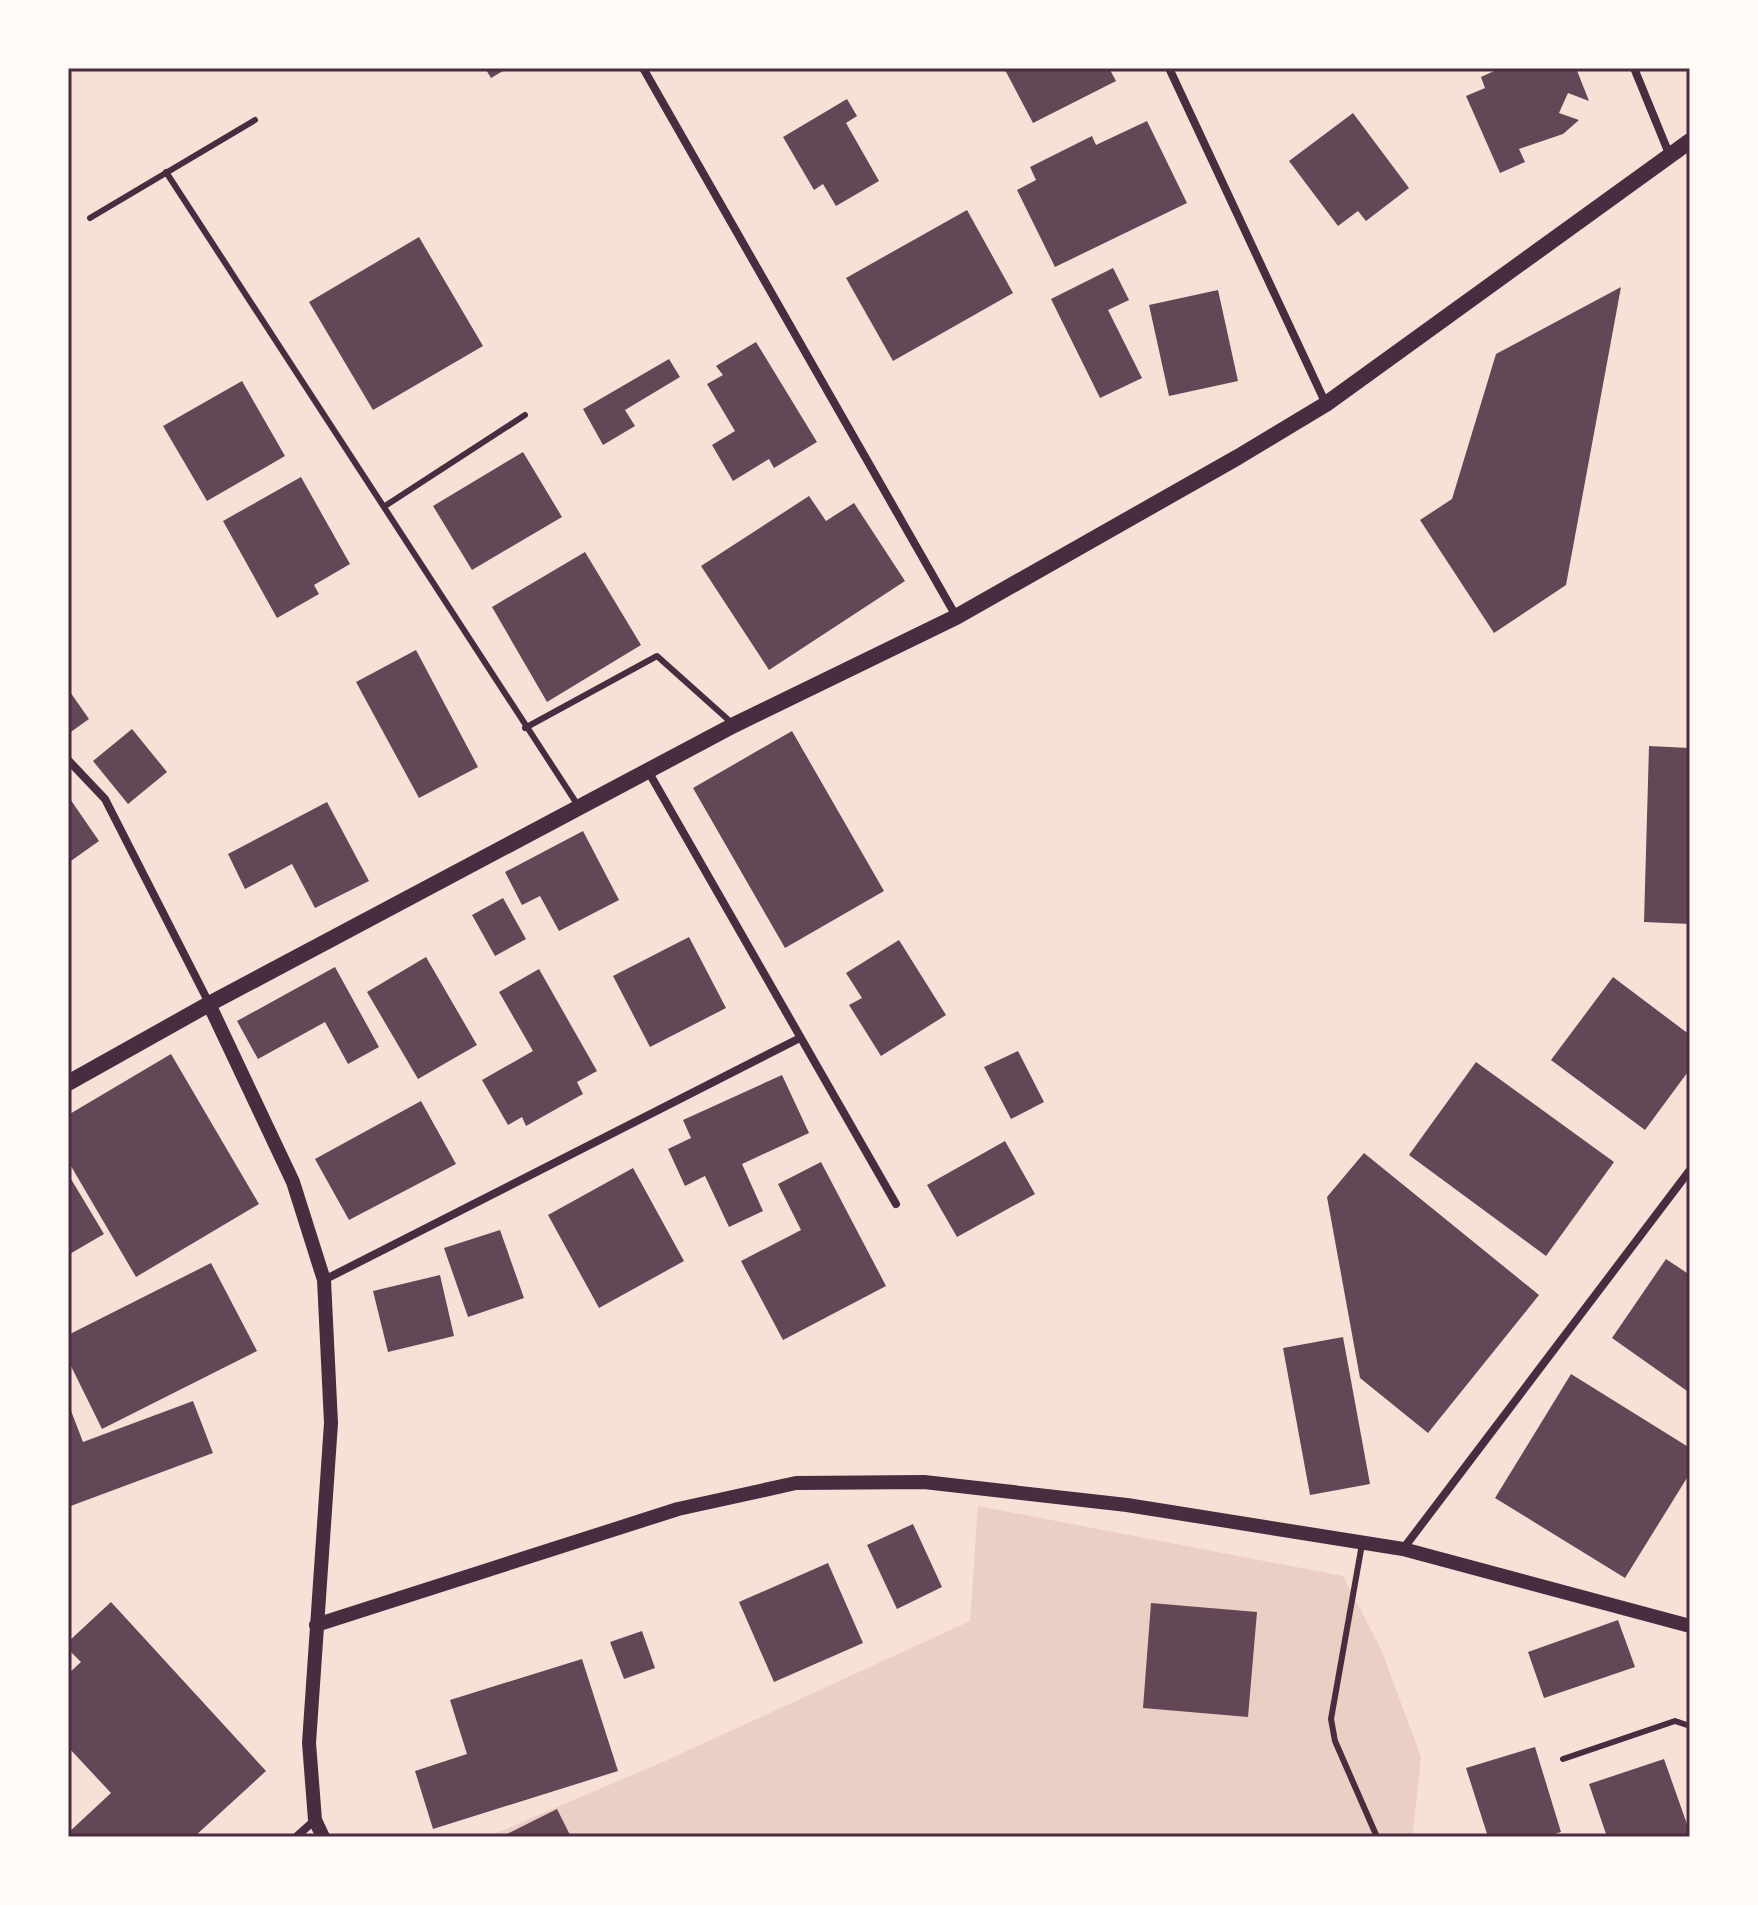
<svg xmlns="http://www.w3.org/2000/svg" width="1758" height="1905" font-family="'Sofia Sans Condensed',sans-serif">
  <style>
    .green { fill: #ebcfc5 }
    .building { fill: #644757 }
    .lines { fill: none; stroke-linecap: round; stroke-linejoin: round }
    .service { stroke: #4a2c40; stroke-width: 6 }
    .minor { stroke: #4a2c40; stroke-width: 8 }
    .tertiary { stroke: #4a2c40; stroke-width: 14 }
    .secondary { stroke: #4a2c40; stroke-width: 16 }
    .neatline { fill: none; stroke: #4a2c40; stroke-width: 3 }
  </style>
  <rect width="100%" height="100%" fill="#f7e1d7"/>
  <!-- green -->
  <path class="green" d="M 978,1506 L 1343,1576 L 1381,1649 L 1421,1757 L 1413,1832 L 1417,1837 L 487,1837 L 665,1761 L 970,1621 Z"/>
  <!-- building -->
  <path class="building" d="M 485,68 L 508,68 L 491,78 Z
    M 1004,68 L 1109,68 L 1116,81 L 1033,123 Z
    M 1493,68 L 1576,68 L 1589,101 L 1568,93 L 1559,113 L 1579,120 L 1563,134 L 1519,149 L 1525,162 L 1500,173 L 1466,96 L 1485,88 L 1481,77 L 1494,71 Z
    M 847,99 L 857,116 L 846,123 L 879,181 L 836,206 L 823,184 L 814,190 L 783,137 Z
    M 1353,113 L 1409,188 L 1366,221 L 1358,211 L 1338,226 L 1289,161 Z
    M 1147,121 L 1187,203 L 1055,267 L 1017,190 L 1036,180 L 1030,167 L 1092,136 L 1096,145 Z
    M 967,210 L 1013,293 L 893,361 L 846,278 Z
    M 419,237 L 483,346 L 373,410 L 309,302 Z
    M 1113,268 L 1129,300 L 1108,310 L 1142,378 L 1100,398 L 1051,299 Z
    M 1621,287 L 1566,585 L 1494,633 L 1420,520 L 1452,499 L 1496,354 Z
    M 1218,290 L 1238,381 L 1169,396 L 1149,305 Z
    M 756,342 L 817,442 L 774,468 L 769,459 L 733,481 L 712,445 L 735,431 L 707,384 L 723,375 L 716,366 Z
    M 669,359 L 680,377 L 625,410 L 635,426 L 603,445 L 583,409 Z
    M 242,381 L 285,456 L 207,501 L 163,426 Z
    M 523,452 L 562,517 L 472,570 L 433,506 Z
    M 301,477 L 350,564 L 314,585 L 319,594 L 277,618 L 223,521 Z
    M 809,496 L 826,521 L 854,503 L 905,581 L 769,670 L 701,566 Z
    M 585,552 L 641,645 L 547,702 L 492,607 Z
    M 416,650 L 478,767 L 419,798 L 356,682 Z
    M 68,689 L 89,719 L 68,734 Z
    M 132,729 L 167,772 L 128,804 L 93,761 Z
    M 792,731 L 884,891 L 785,948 L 693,788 Z
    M 1649,746 L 1690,748 L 1690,924 L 1644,922 Z
    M 68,796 L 99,841 L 68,863 Z
    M 327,802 L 369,881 L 315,908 L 292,864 L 245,889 L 228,854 Z
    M 583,831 L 619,900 L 559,931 L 540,896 L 522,905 L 505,872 Z
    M 503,898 L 526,939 L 495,956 L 472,915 Z
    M 689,937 L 726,1008 L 650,1047 L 613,976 Z
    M 899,940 L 946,1015 L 881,1056 L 849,1005 L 862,998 L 846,973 Z
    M 426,957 L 477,1045 L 418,1079 L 367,992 Z
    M 335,967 L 379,1047 L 348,1064 L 325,1022 L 258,1059 L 237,1021 Z
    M 539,969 L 597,1071 L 577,1082 L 583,1094 L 526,1126 L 522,1117 L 508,1125 L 482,1080 L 533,1051 L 499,992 Z
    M 1613,977 L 1690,1035 L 1690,1069 L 1645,1130 L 1551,1060 Z
    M 1018,1051 L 1044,1102 L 1011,1119 L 984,1067 Z
    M 171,1054 L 259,1204 L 136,1277 L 68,1161 L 68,1115 Z
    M 1476,1062 L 1614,1162 L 1546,1256 L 1409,1155 Z
    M 782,1075 L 809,1133 L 742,1164 L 763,1211 L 729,1227 L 705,1176 L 685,1186 L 668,1149 L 691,1138 L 683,1120 Z
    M 421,1101 L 456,1164 L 349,1220 L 315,1159 Z
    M 1005,1141 L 1035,1194 L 957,1237 L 927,1185 Z
    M 1364,1153 L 1539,1295 L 1428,1433 L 1360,1378 L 1327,1197 Z
    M 821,1162 L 886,1286 L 783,1340 L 741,1261 L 801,1230 L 778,1184 Z
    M 633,1168 L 684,1261 L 599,1308 L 548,1215 Z
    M 68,1174 L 104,1234 L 68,1255 Z
    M 500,1230 L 524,1298 L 468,1317 L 444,1248 Z
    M 1666,1259 L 1690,1275 L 1690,1393 L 1612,1338 Z
    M 211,1263 L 257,1351 L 102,1429 L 68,1360 L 68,1335 Z
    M 440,1275 L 454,1336 L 388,1352 L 373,1291 Z
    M 1343,1337 L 1370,1484 L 1310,1495 L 1283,1348 Z
    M 1571,1374 L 1690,1448 L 1690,1473 L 1625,1578 L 1495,1498 Z
    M 193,1401 L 213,1453 L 68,1507 L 68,1403 L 83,1442 Z
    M 913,1524 L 942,1587 L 897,1609 L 867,1545 Z
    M 828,1563 L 863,1643 L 774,1682 L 739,1602 Z
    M 111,1602 L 266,1771 L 194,1837 L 68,1837 L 68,1833 L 111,1793 L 68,1747 L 68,1674 L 81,1662 L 68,1649 L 68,1642 Z
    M 1151,1603 L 1257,1612 L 1248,1717 L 1143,1708 Z
    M 1618,1620 L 1635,1667 L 1544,1698 L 1528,1652 Z
    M 642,1631 L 655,1668 L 624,1679 L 610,1642 Z
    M 582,1659 L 618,1771 L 433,1829 L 415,1771 L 467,1754 L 450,1700 Z
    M 1535,1747 L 1561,1832 L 1545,1837 L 1488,1837 L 1466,1768 Z
    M 1664,1759 L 1688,1827 L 1690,1826 L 1690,1837 L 1607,1837 L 1589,1784 Z
    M 557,1809 L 571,1837 L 501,1837 Z"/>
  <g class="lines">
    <!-- service -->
    <path class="service" d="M 166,172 L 579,807
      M 90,218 L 255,120
      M 385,506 L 525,415
      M 525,728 L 657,656 L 733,724
      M 1362,1544 L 1331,1719 L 1335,1741 L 1377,1837
      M 1563,1759 L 1675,1721 L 1690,1726"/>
    <!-- minor -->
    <path class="minor" d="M 643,68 L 956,616
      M 1169,68 L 1326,404
      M 1634,68 L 1670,156
      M 68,760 L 105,799 L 209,1003
      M 648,771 L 896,1204
      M 324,1280 L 800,1038
      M 1403,1549 L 1690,1170
      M 296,1837 L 315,1820"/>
    <!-- tertiary -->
    <path class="tertiary" d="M 209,1004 L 293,1182 L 324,1280 L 331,1423 L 309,1743 L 315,1820 L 323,1837
      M 316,1625 L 678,1509 L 796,1483 L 924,1482 L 1127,1505 L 1403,1549 L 1690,1626"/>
    <!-- secondary -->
    <path class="secondary" d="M 68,1083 L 209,1004 L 734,725 L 956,617 L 1238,457 L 1326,404 L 1690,141"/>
  </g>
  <!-- border -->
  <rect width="1758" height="1905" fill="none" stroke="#fffaf5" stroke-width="140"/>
  <rect x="70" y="70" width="1618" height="1765" class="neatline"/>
</svg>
